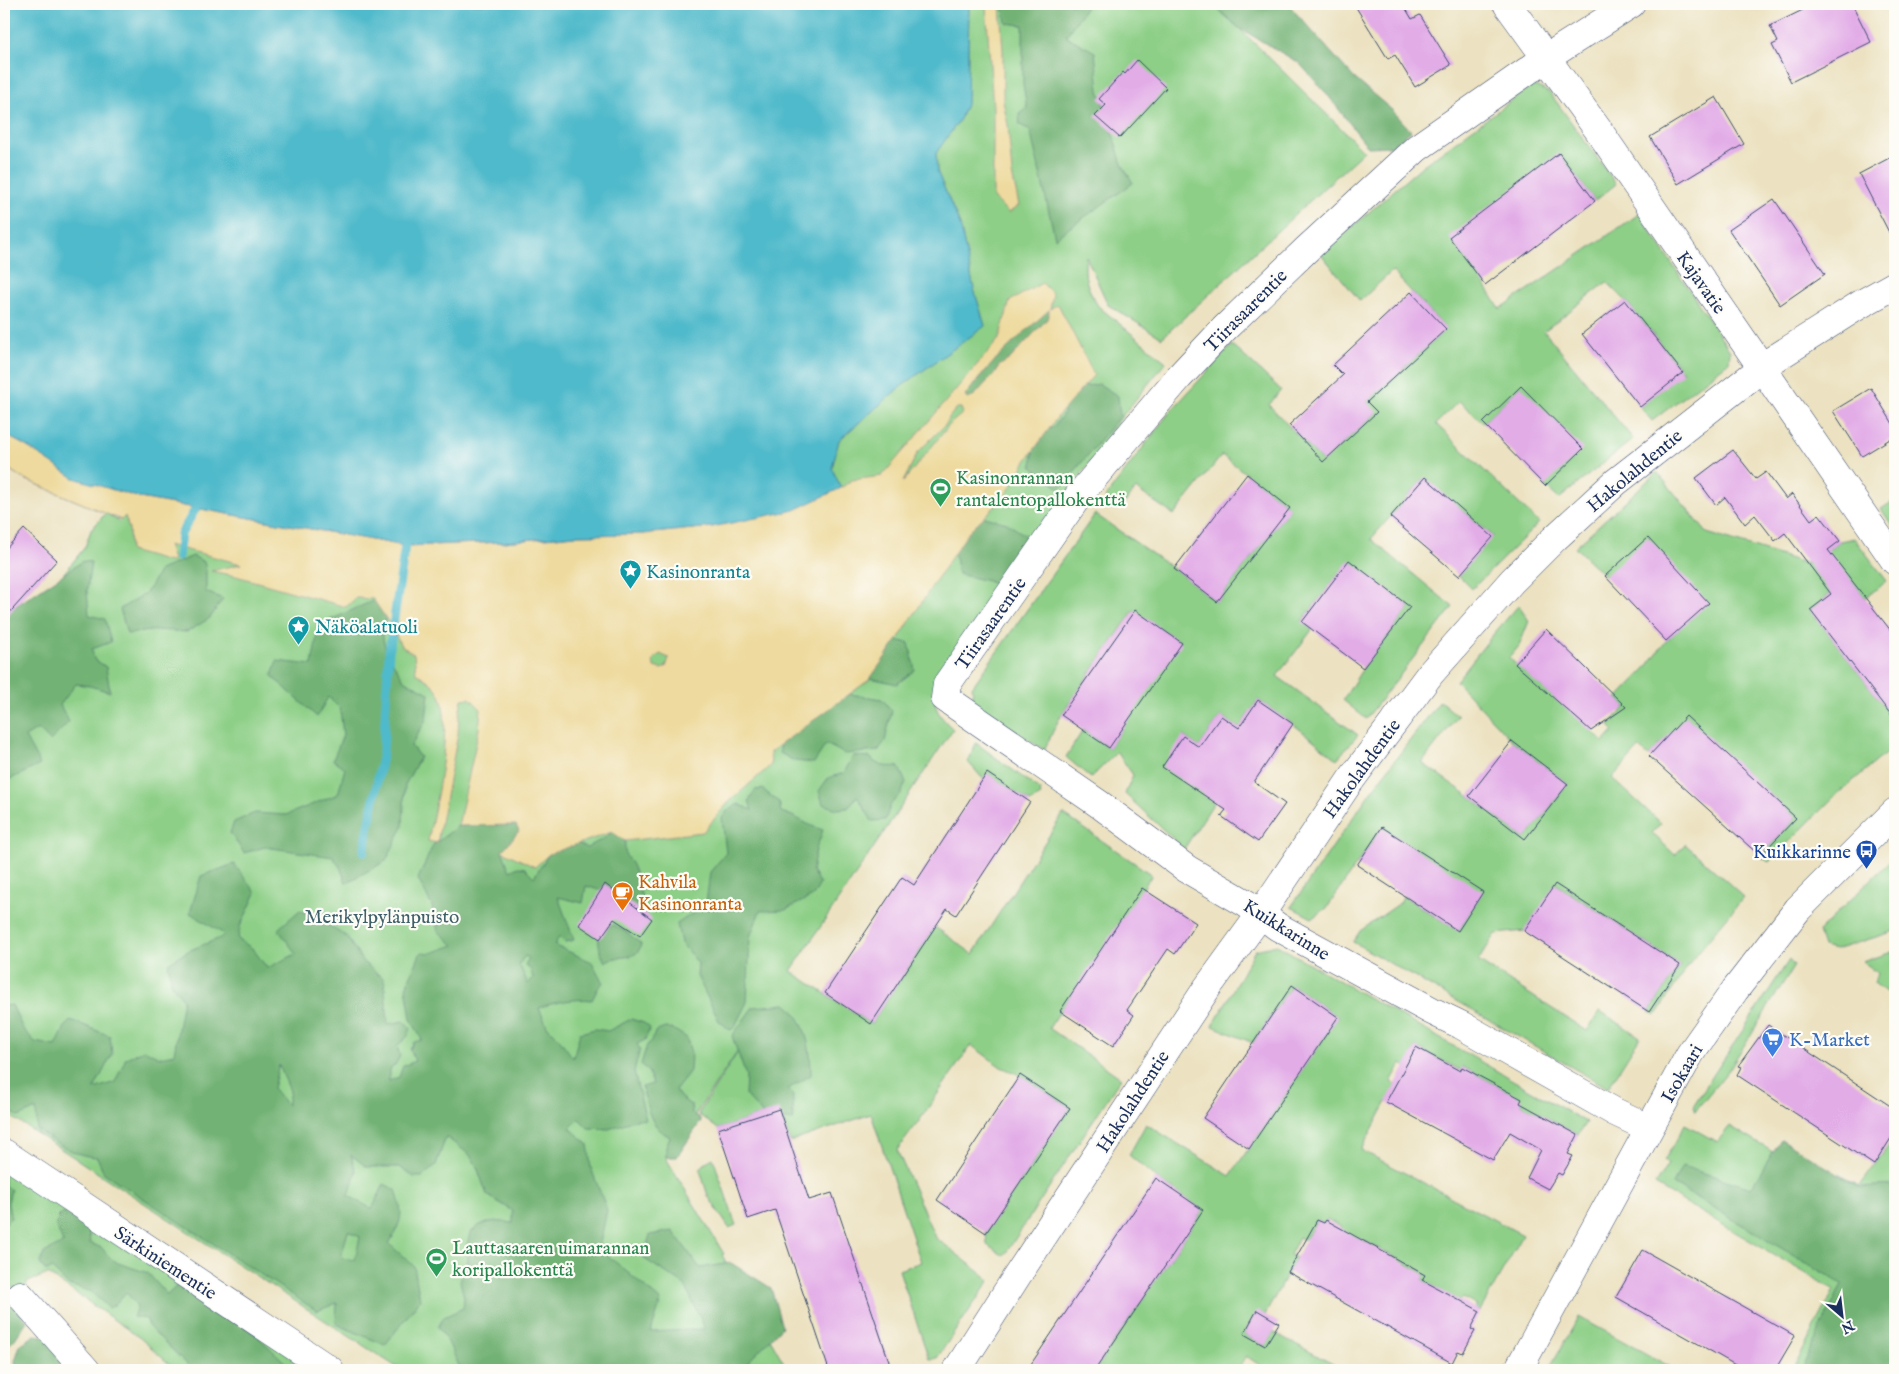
<svg xmlns="http://www.w3.org/2000/svg" width="1899" height="1374" font-family="'IM FELL English',serif">
  <style>
    .green { fill: #8dcf87; stroke: #547f72 }
    .forest { fill: #72b274; stroke: #467069; fill-rule: evenodd }
    .sand { fill: #eeda9e; stroke: #84847e; fill-rule: evenodd }
    .water { fill: #4fbacb; stroke: #357494 }
    .lines { fill: none; stroke-linecap: round; stroke-linejoin: round }
    .stream { stroke: #4fbacb; stroke-width: 9 }
    .building { fill: #e2ace7 }
    .minor-casing { stroke: #3a4a6d; stroke-width: 29 }
    .minor { stroke: #fff; stroke-width: 28 }
    .labels { text-anchor: middle; stroke-width: 4.5; stroke-linejoin: round; paint-order: stroke }
    .street-label { font-size: 19px; fill: #1b2f5e; stroke: #fdfcf7 }
    .leisure-label { font-size: 19px; fill: #27864d; stroke: #fdfcf7; text-anchor: start }
    .culture-label { font-size: 19px; fill: #0d838f; stroke: #fdfcf7; text-anchor: start }
    .transit-label { font-size: 19px; fill: #164399; stroke: #fdfcf7; text-anchor: end }
    .food-label { font-size: 19px; fill: #c56008; stroke: #fdfcf7; text-anchor: start }
    .park-label { font-size: 19px; fill: #3d5f6a; stroke: #fdfcf7 }
    .shop-label { font-size: 19px; fill: #366cbe; stroke: #fdfcf7; text-anchor: start }
  </style>
  <rect width="100%" height="100%" fill="#fdfcf7"/>
  <filter id="ink" filterUnits="userSpaceOnUse"><feTurbulence type="fractalNoise" baseFrequency=".02" numOctaves="2"/><feDisplacementMap in="SourceGraphic" scale="10" xChannelSelector="R" yChannelSelector="G"/><feConvolveMatrix kernelMatrix="1 2 1 2 8 2 1 2 1" color-interpolation-filters="sRGB"/></filter>
  <filter id="wash" filterUnits="userSpaceOnUse"><feTurbulence type="fractalNoise" baseFrequency=".0096" numOctaves="4" result="noise"/><feDisplacementMap in="SourceGraphic" scale="20" xChannelSelector="R" yChannelSelector="G"/><feGaussianBlur stdDeviation="1.12" result="paint"/><feColorMatrix in="noise" values="0 0 0 0 0 0 0 0 0 0 0 0 0 0 0 0 0 1.4 0 .05"/><feComposite in="paint" operator="in"/></filter>
  <g filter="url(#wash)">
    <rect width="100%" height="100%" fill="#ece2c1"/>
    <!-- green -->
    <path class="green" d="M 969,4 L 1056,4 L 1052,36 L 1070,4 L 1212,4 L 1239,28 L 1364,151 L 1162,338 L 1108,305 L 1086,256 C 1083,278 1087,287 1098,306 L 1166,362 L 1124,414 L 942,670 C 934,699 928,706 953,729 L 791,971 L 871,1024 L 935,927 L 973,954 L 1063,814 L 1152,875 L 1049,1028 L 1121,1078 L 1004,1256 L 987,1245 L 986,1233 L 1070,1108 L 1020,1075 L 1001,1067 L 971,1045 L 917,1124 L 897,1150 L 935,1237 L 990,1280 L 937,1358 L 929,1359 L 899,1270 L 921,1262 L 871,1114 L 790,1142 L 779,1109 L 718,1129 L 698,1114 L 752,1030 L 666,1158 L 724,1254 L 722,1255 L 788,1370 L 401,1370 L 4,1112 L 4,640 L 9,641 L 85,547 L 91,530 L 106,513 L 119,522 L 140,498 L 405,546 L 840,488 L 832,468 L 839,440 L 899,388 L 985,326 L 974,289 L 960,225 L 937,171 L 936,153 L 960,119 L 967,102 Z
      M 1533,85 L 1550,93 L 1616,184 L 1595,201 L 1559,154 L 1485,285 L 1500,309 L 1639,214 L 1730,351 L 1729,362 L 1652,421 L 1640,407 L 1683,372 L 1625,300 L 1607,282 L 1544,331 L 1633,439 L 1559,499 L 1545,486 L 1521,386 L 1483,423 L 1459,401 L 1436,424 L 1539,523 L 1472,589 L 1459,576 L 1493,536 L 1424,478 L 1371,539 L 1453,607 L 1366,719 L 1343,700 L 1363,668 L 1410,607 L 1349,561 L 1302,621 L 1312,630 L 1277,676 L 1358,735 L 1337,759 L 1293,724 L 1258,700 L 1239,728 L 1221,716 L 1199,747 L 1183,736 L 1233,773 L 1184,849 L 1125,794 L 1133,775 L 1117,752 L 1091,778 L 1066,757 L 1083,730 L 1109,748 L 1181,642 L 1134,610 L 1061,715 L 1044,750 L 974,703 L 972,687 L 1095,514 L 1174,569 L 1217,602 L 1290,508 L 1222,455 L 1174,515 L 1136,489 L 1120,509 L 1105,498 L 1169,413 L 1232,345 L 1281,390 L 1269,405 L 1323,462 L 1376,413 L 1367,402 L 1446,329 L 1392,271 L 1360,301 L 1321,254 L 1422,166 Z
      M 1657,472 L 1707,533 L 1808,564 L 1840,541 L 1854,538 L 1887,581 L 1865,598 L 1850,579 L 1810,610 L 1895,720 L 1895,746 L 1836,795 L 1769,862 L 1760,856 L 1796,818 L 1686,717 L 1649,756 L 1639,748 L 1612,778 L 1661,823 L 1652,833 L 1675,855 L 1685,844 L 1744,897 L 1691,961 L 1656,1015 L 1649,1012 L 1680,965 L 1556,884 L 1525,931 L 1496,934 L 1478,961 L 1587,1031 L 1600,1011 L 1640,1037 L 1608,1088 L 1353,942 L 1360,931 L 1400,903 L 1403,896 L 1458,931 L 1482,893 L 1382,827 L 1327,908 L 1312,918 L 1291,907 L 1372,790 L 1440,701 L 1458,716 L 1422,763 L 1469,796 L 1525,839 L 1568,784 L 1512,741 L 1456,681 L 1496,631 L 1519,605 L 1529,621 L 1519,646 L 1509,658 L 1604,742 L 1614,731 L 1608,725 L 1626,707 L 1617,698 L 1646,668 L 1666,641 L 1708,603 L 1605,576 L 1575,547 Z
      M 1895,500 L 1895,530 L 1881,509 Z
      M 976,743 L 1040,790 L 1041,796 L 1030,802 L 988,774 L 983,779 L 968,762 Z
      M 1895,856 L 1895,931 L 1835,950 L 1823,947 L 1818,932 Z
      M 1277,945 L 1586,1122 L 1578,1135 L 1520,1103 L 1521,1099 L 1463,1067 L 1460,1070 L 1416,1047 L 1406,1067 L 1401,1064 L 1391,1082 L 1396,1085 L 1361,1150 L 1523,1235 L 1480,1311 L 1475,1309 L 1477,1306 L 1463,1298 L 1460,1301 L 1422,1280 L 1425,1274 L 1367,1242 L 1338,1231 L 1341,1227 L 1327,1219 L 1324,1223 L 1317,1220 L 1305,1240 L 1299,1237 L 1290,1255 L 1296,1258 L 1265,1315 L 1257,1311 L 1244,1334 L 1265,1346 L 1273,1332 L 1344,1370 L 1267,1370 L 1246,1356 L 1238,1370 L 1095,1370 L 1203,1210 L 1156,1178 L 1129,1155 L 1146,1124 L 1230,1176 L 1338,1017 L 1292,985 L 1253,1043 L 1213,1026 L 1255,950 Z
      M 1895,951 L 1895,999 L 1874,983 L 1877,973 L 1862,962 Z
      M 1789,960 L 1794,966 L 1728,1071 L 1695,1111 L 1693,1106 Z
      M 1685,1124 L 1717,1142 L 1730,1126 L 1831,1187 L 1839,1174 L 1859,1186 L 1895,1137 L 1895,1370 L 1793,1370 L 1834,1290 L 1655,1185 L 1668,1164 L 1664,1161 Z
      M 4,1156 L 324,1370 L 176,1370 L 140,1338 L 48,1274 L 28,1282 L 20,1295 L 4,1277 Z
      M 713,1158 L 736,1225 L 729,1228 L 708,1196 L 700,1170 L 706,1162 Z
      M 1579,1317 L 1676,1370 L 1548,1370 Z"/>
    <!-- forest -->
    <path class="forest" d="M 1003,4 L 1088,4 L 1066,36 L 1095,52 L 1099,90 L 1122,164 L 1133,183 L 1055,238 L 1030,130 L 1020,125 L 1019,114 L 1027,108 L 1023,84 L 1023,25 L 1006,23 Z
      M 1212,4 L 1288,4 L 1354,78 L 1393,111 L 1411,131 L 1392,146 L 1368,147 L 1326,93 L 1299,63 L 1239,28 Z
      M 1050,309 L 1049,317 L 1010,359 L 1000,366 L 997,371 L 973,397 L 967,400 L 965,396 C 989,363 1019,336 1050,309 Z
      M 1068,376 L 1087,386 L 1099,384 L 1118,396 L 1120,416 L 1060,489 L 1032,467 L 1033,454 L 1032,427 L 1053,428 L 1064,413 L 1053,395 Z
      M 974,514 L 1007,523 L 1028,537 C 1025,564 1018,565 1000,584 L 958,574 L 951,536 Z
      M 193,556 L 204,562 L 206,570 L 206,592 L 223,599 L 210,618 L 187,632 L 158,630 L 127,634 L 120,609 L 146,593 L 160,570 Z
      M 83,561 L 91,562 L 87,591 L 89,615 L 105,619 L 111,642 L 92,649 L 94,659 L 106,667 L 110,692 L 90,686 L 76,684 L 60,705 L 69,722 L 50,741 L 38,729 L 25,737 L 40,765 L 4,782 L 4,614 Z
      M 377,599 L 389,610 L 381,630 L 386,651 L 404,680 L 429,693 L 426,720 L 411,746 L 420,757 L 405,785 L 403,826 L 386,861 L 346,883 L 340,867 L 333,857 L 265,847 L 244,853 L 230,833 L 234,822 L 255,813 L 286,815 L 338,794 L 345,768 L 333,760 L 343,735 L 340,708 L 328,697 L 317,717 L 272,676 L 277,661 L 312,665 L 319,625 Z
      M 882,637 L 909,643 L 915,670 L 897,684 L 870,678 Z
      M 850,694 L 882,699 L 892,711 L 885,741 L 878,751 L 845,754 L 826,744 L 814,763 L 794,761 L 780,753 L 780,734 Z
      M 853,756 L 870,757 C 878,767 886,767 898,766 L 906,782 L 901,794 L 891,804 L 885,820 L 872,821 L 857,796 L 848,808 L 837,809 L 823,804 L 819,791 L 828,778 L 844,773 Z
      M 762,789 L 779,802 L 781,812 C 799,817 805,825 823,830 L 816,849 L 812,871 L 820,884 L 813,896 L 785,910 L 760,911 L 750,937 L 747,1002 L 734,1028 L 730,1030 L 719,1021 L 697,976 L 698,963 L 681,943 L 677,924 L 706,904 L 710,872 L 726,853 L 722,818 L 728,810 L 738,804 L 752,810 L 749,801 L 755,790 Z
      M 516,825 L 519,831 L 502,851 L 510,871 L 518,867 L 525,868 L 534,877 L 549,854 L 571,840 L 587,848 C 597,841 603,841 612,832 L 625,841 C 624,862 629,855 634,870 C 640,889 645,905 644,925 L 602,891 L 586,886 L 583,903 L 558,897 L 574,940 L 565,942 L 560,936 L 554,945 L 592,962 L 603,983 L 598,988 L 592,1000 C 575,998 555,1002 539,1008 L 548,1028 L 558,1037 L 573,1058 L 580,1033 L 595,1029 L 608,1031 L 631,1019 L 644,1023 L 650,1028 L 645,1040 L 637,1044 L 640,1049 L 634,1072 L 646,1120 L 637,1119 L 609,1129 L 588,1128 L 579,1119 L 570,1128 L 588,1144 L 591,1168 L 607,1210 L 599,1248 L 661,1301 L 651,1332 L 705,1329 L 685,1285 L 643,1258 L 650,1235 L 673,1231 L 700,1268 L 731,1263 L 771,1288 L 782,1327 L 746,1364 L 750,1370 L 461,1370 L 447,1340 L 438,1327 L 444,1317 L 463,1308 L 464,1297 L 460,1281 L 468,1259 L 467,1245 L 470,1233 L 480,1225 L 494,1221 L 513,1223 L 513,1211 L 487,1195 L 477,1167 L 470,1155 L 446,1137 L 436,1165 L 422,1177 L 414,1177 L 399,1167 L 367,1167 L 351,1155 L 356,1171 L 349,1196 L 372,1209 L 384,1184 L 396,1190 C 404,1217 402,1219 389,1244 L 414,1266 L 420,1300 L 385,1345 L 336,1324 L 337,1303 L 317,1311 L 104,1173 L 97,1157 C 74,1156 56,1143 37,1130 L 36,1109 L 19,1117 L 4,1107 L 4,1006 L 12,1005 L 23,1029 L 35,1042 L 56,1046 L 66,1025 L 71,1020 L 110,1036 L 112,1054 L 94,1089 L 115,1082 L 126,1058 L 144,1050 L 160,1057 L 174,1054 L 183,999 L 172,985 L 168,963 L 188,951 L 220,938 L 224,934 L 190,913 L 201,876 L 234,864 L 256,893 L 240,927 L 238,939 L 253,949 L 267,968 L 296,954 L 278,929 L 300,910 L 346,936 L 363,962 L 384,979 L 388,1024 L 404,1021 L 411,1029 L 407,1037 L 397,1046 L 400,1056 L 395,1065 L 389,1070 L 389,1081 L 399,1077 L 403,1066 L 415,1061 L 410,1049 L 414,1042 L 422,1040 L 411,1019 L 406,987 L 421,952 L 431,953 L 454,945 L 438,931 L 432,906 L 418,879 L 433,845 L 458,826 ZM 525,956 L 529,958 L 525,965 L 531,970 L 533,978 L 528,984 L 519,964 ZM 279,1065 L 290,1091 L 287,1105 L 273,1088 ZM 348,1231 L 360,1237 L 355,1260 L 341,1258 Z
      M 614,925 L 628,933 L 641,944 C 638,963 617,953 605,962 C 599,951 598,943 599,930 Z
      M 786,1004 C 807,1020 811,1050 811,1075 L 788,1089 L 793,1096 L 793,1120 L 768,1120 L 745,1095 L 746,1076 L 732,1036 L 753,1007 Z
      M 665,1028 L 673,1029 L 687,1038 L 691,1054 L 690,1071 L 675,1090 L 681,1098 L 691,1105 L 692,1114 L 699,1117 L 701,1121 L 677,1157 L 666,1157 L 666,1146 L 670,1137 C 649,1126 648,1109 642,1087 L 653,1084 L 649,1073 L 641,1064 L 647,1045 L 652,1041 L 655,1032 Z
      M 1781,1139 L 1859,1187 L 1895,1185 L 1895,1370 L 1801,1370 L 1842,1284 L 1673,1184 L 1682,1166 L 1751,1188 Z
      M 4,1185 L 11,1190 L 8,1203 L 11,1218 L 4,1225 Z
      M 69,1211 L 88,1223 L 90,1243 L 102,1248 L 109,1257 L 118,1263 L 148,1273 L 167,1295 L 180,1283 L 256,1335 L 292,1369 L 306,1369 L 307,1370 L 193,1370 L 148,1326 L 147,1319 L 133,1317 L 137,1306 L 126,1292 L 116,1304 L 109,1308 L 90,1291 L 68,1285 L 52,1269 L 46,1271 L 40,1264 L 44,1253 L 63,1243 L 56,1225 L 59,1216 Z
      M 4,1303 L 12,1303 L 27,1321 L 15,1339 L 5,1349 L 4,1349 Z
      M 35,1335 L 49,1337 L 58,1350 L 61,1362 L 55,1370 L 17,1370 L 15,1361 L 20,1345 Z"/>
    <!-- sand -->
    <path class="sand" d="M 986,4 L 1000,4 L 1003,51 L 1003,101 L 1008,125 L 1012,174 L 1019,205 L 1009,213 L 993,198 L 993,109 Z
      M 1042,283 L 1053,294 L 1050,309 L 1058,304 L 1094,375 L 1059,415 L 1026,461 L 1004,498 L 970,530 L 934,583 L 901,635 L 869,680 L 770,752 L 771,765 L 728,803 L 703,832 L 625,841 L 612,832 L 549,854 L 535,867 L 502,851 L 519,831 L 516,825 L 458,826 L 479,729 L 481,709 L 470,698 L 462,699 L 459,716 L 458,734 L 437,843 L 428,841 C 434,809 458,711 435,687 C 430,681 422,677 416,673 L 414,654 L 401,646 L 393,629 L 373,599 L 356,598 L 346,607 L 236,576 L 211,571 L 241,564 L 168,545 L 173,560 L 169,562 L 130,551 L 129,529 L 125,516 L 121,520 L 22,478 L 4,466 L 4,434 L 26,446 L 140,498 L 405,546 L 504,542 L 575,535 L 643,534 L 712,527 L 841,488 L 852,480 L 882,476 L 999,339 L 1010,301 ZM 1049,310 L 1049,317 L 1010,359 L 999,366 L 997,371 L 973,397 L 967,399 L 965,396 C 989,363 1019,337 1049,310 ZM 957,408 L 961,408 L 963,413 L 951,423 L 903,482 L 918,452 L 946,424 L 950,416 ZM 660,654 L 669,658 L 666,667 L 661,669 L 654,667 L 653,660 Z"/>
    <!-- water -->
    <path class="water" d="M 4,4 L 969,4 L 967,102 L 960,119 L 936,153 L 937,171 L 960,225 L 974,289 L 985,326 L 899,388 L 839,440 L 832,468 L 841,488 L 795,510 L 712,527 L 643,534 L 575,535 L 504,542 L 405,546 L 140,498 L 74,478 L 26,446 L 4,434 Z"/>
    <g class="lines">
      <!-- stream -->
      <path class="stream" d="M 178,557 L 181,534 L 196,508
        M 364,852 L 383,751 L 389,652 L 405,546"/>
    </g>
    <g id="blocks">
      <!-- building -->
      <path class="building" d="M 1354,4 L 1403,4 L 1412,19 L 1420,15 L 1451,65 L 1415,87 L 1395,55 L 1388,59 Z
        M 1815,4 L 1852,4 L 1871,42 L 1791,82 L 1772,45 L 1778,42 L 1770,26 Z
        M 1137,60 L 1166,88 L 1120,138 L 1095,116 L 1106,105 L 1099,99 L 1123,72 L 1125,74 Z
        M 1716,97 L 1744,144 L 1678,184 L 1650,137 Z
        M 1559,153 L 1595,201 L 1485,285 L 1449,237 Z
        M 1895,155 L 1895,244 L 1859,174 Z
        M 1774,199 L 1825,274 L 1780,305 L 1729,230 Z
        M 1411,292 L 1446,329 L 1367,402 L 1377,412 L 1323,462 L 1289,425 L 1343,375 L 1333,365 Z
        M 1625,300 L 1683,373 L 1640,407 L 1582,334 Z
        M 1521,386 L 1583,449 L 1545,486 L 1483,423 Z
        M 1871,388 L 1895,427 L 1895,436 L 1862,456 L 1833,411 Z
        M 1733,450 L 1756,479 L 1766,472 L 1786,499 L 1792,494 L 1811,520 L 1819,514 L 1840,541 L 1828,550 L 1895,636 L 1895,720 L 1810,610 L 1831,594 L 1785,533 L 1775,541 L 1755,515 L 1745,524 L 1725,497 L 1716,505 L 1696,478 Z
        M 1247,474 L 1290,508 L 1217,602 L 1174,569 Z
        M 1425,477 L 1493,537 L 1459,576 L 1390,517 Z
        M 24,529 L 57,560 L 4,619 L 4,551 Z
        M 1648,537 L 1709,603 L 1666,641 L 1605,576 Z
        M 1349,560 L 1410,607 L 1363,668 L 1302,622 Z
        M 1135,610 L 1182,643 L 1109,748 L 1061,715 Z
        M 1546,629 L 1626,707 L 1591,731 L 1515,664 Z
        M 1258,700 L 1293,724 L 1254,782 L 1285,804 L 1258,842 L 1221,816 L 1226,810 L 1162,767 L 1183,736 L 1199,747 L 1221,716 L 1239,728 Z
        M 1686,716 L 1796,818 L 1760,856 L 1649,756 Z
        M 1512,741 L 1568,784 L 1525,839 L 1469,796 Z
        M 987,773 L 1030,802 L 956,915 L 947,909 L 871,1024 L 825,993 L 902,877 L 914,885 Z
        M 1382,827 L 1483,892 L 1458,931 L 1357,865 Z
        M 605,884 L 652,919 L 640,936 L 614,919 L 600,939 L 579,925 Z
        M 1555,884 L 1680,965 L 1649,1012 L 1524,931 Z
        M 1142,888 L 1196,923 L 1175,954 L 1168,949 L 1127,1010 L 1134,1015 L 1113,1046 L 1060,1011 Z
        M 1292,985 L 1338,1017 L 1249,1149 L 1203,1118 Z
        M 1768,1025 L 1895,1109 L 1895,1132 L 1874,1165 L 1737,1075 L 1741,1067 L 1738,1066 Z
        M 1416,1047 L 1460,1071 L 1462,1067 L 1522,1099 L 1520,1103 L 1578,1135 L 1568,1154 L 1573,1156 L 1562,1175 L 1558,1173 L 1548,1189 L 1527,1178 L 1541,1150 L 1510,1132 L 1493,1160 L 1386,1102 Z
        M 1020,1075 L 1070,1108 L 986,1233 L 937,1200 Z
        M 779,1109 L 809,1200 L 832,1193 L 892,1370 L 829,1370 L 775,1210 L 748,1219 L 718,1129 Z
        M 1156,1178 L 1203,1210 L 1095,1370 L 1027,1370 Z
        M 1317,1220 L 1324,1223 L 1326,1220 L 1425,1275 L 1422,1280 L 1480,1311 L 1471,1329 L 1475,1331 L 1463,1353 L 1458,1351 L 1452,1363 L 1288,1272 Z
        M 1643,1250 L 1795,1336 L 1775,1370 L 1744,1370 L 1616,1297 Z
        M 1257,1310 L 1279,1323 L 1265,1346 L 1244,1334 Z"/>
    </g>
  </g>
  <g filter="url(#ink)">
    <use href="#blocks" fill-opacity="0" stroke="#3a4a6d" stroke-width="1"/>
    <g class="lines">
      <defs>
        <path id="minor" d="M 1507,4 L 1599,131 L 1895,561
          M 1631,4 L 1546,58 L 1417,148 L 1306,250 L 1224,329 L 1179,377 L 1079,495 L 947,684 L 945,698 L 1099,804 L 1187,869 L 1247,904 L 1278,927 L 1432,1011 L 1461,1025 L 1615,1112 L 1649,1128
          M 4,1153 L 330,1370
          M 20,1295 L 86,1370
          M 957,1370 L 1017,1276 L 1207,988 L 1260,915 L 1350,781 L 1430,674 L 1512,581 L 1554,539 L 1616,482 L 1771,361 L 1861,304 L 1895,285
          M 1518,1370 L 1690,1054 L 1735,990 L 1798,909 L 1895,812"/>
      </defs>
      <!-- minor casing -->
      <use href="#minor" class="minor-casing"/>
      <!-- minor -->
      <use href="#minor" class="minor"/>
    </g>
  </g>
  <!-- icons -->
  <defs>
    <symbol id="stadium-pin" viewBox="-11 -11 22 30"><path d="M0 17L-7.5 6A9.5 9.5 0 1 1 7.5 6Z" fill="#2e9e5b" stroke="#fdfcf7"/><path d="M0-5a6.5 5 0 1 0 0 10a6.5 5 0 1 0 0-10ZM-3.5-1.8h7v3.6h-7Z" fill="#fff"/></symbol>
    <symbol id="sight-pin" viewBox="-11 -11 22 30"><path d="M0 17L-7.5 6A9.5 9.5 0 1 1 7.5 6Z" fill="#0f9aa8" stroke="#fdfcf7"/><path d="M0-6L1.8-2.2L6-1.7L2.9 1.2L3.7 5.4L0 3.3L-3.7 5.4L-2.9 1.2L-6-1.7L-1.8-2.2Z" fill="#fff"/></symbol>
    <symbol id="bus-pin" viewBox="-11 -11 22 30"><path d="M0 17L-7.5 6A9.5 9.5 0 1 1 7.5 6Z" fill="#1a4fb4" stroke="#fdfcf7"/><path d="M-5-6H5V4H4V6H2V4H-2V6H-4V4H-5ZM-3.5-4V0h7V-4ZM-3.5 1.2v1.5H-2V1.2ZM2 1.2v1.5H3.5V1.2Z" fill="#fff"/></symbol>
    <symbol id="cafe-pin" viewBox="-11 -11 22 30"><path d="M0 17L-7.5 6A9.5 9.5 0 1 1 7.5 6Z" fill="#e8710a" stroke="#fdfcf7"/><path d="M-5.5-4.5H6V0H3Q3 3.5 0 3.5H-2.5Q-5.5 3.5-5.5 0ZM3-3.2v2h1.7v-2ZM-6 4.5H4V6H-6Z" fill="#fff"/></symbol>
    <symbol id="supermarket-pin" viewBox="-11 -11 22 30"><path d="M0 17L-7.5 6A9.5 9.5 0 1 1 7.5 6Z" fill="#3f7fe0" stroke="#fdfcf7"/><path d="M-6-5.5h2.5l.6 2H6L4.5 2H-2.5L-4.4-4H-6ZM-1.5 3.2a1.3 1.3 0 1 0 .1 0ZM3 3.2a1.3 1.3 0 1 0 .1 0Z" fill="#fff"/></symbol>
  </defs>
  <g fill-rule="evenodd">
    <use href="#stadium-pin" x="928" y="476" width="25" height="34"/>
    <use href="#sight-pin" x="618" y="558" width="25" height="34"/>
    <use href="#sight-pin" x="286" y="614" width="25" height="34"/>
    <use href="#bus-pin" x="1854" y="838" width="25" height="34"/>
    <use href="#cafe-pin" x="610" y="880" width="25" height="34"/>
    <use href="#supermarket-pin" x="1760" y="1026" width="25" height="34"/>
    <use href="#stadium-pin" x="424" y="1246" width="25" height="34"/>
  </g>
  <g class="labels">
    <!-- street labels -->
    <g class="street-label">
      <text transform="translate(1702 282) rotate(55)" y="7">Kajavatie</text>
      <text transform="translate(1245 310) rotate(-45)" y="7">Tiirasaarentie</text>
      <text transform="translate(1634 470) rotate(-40)" y="7">Hakolahdentie</text>
      <text transform="translate(990 623) rotate(-55)" y="7">Tiirasaarentie</text>
      <text transform="translate(1361 768) rotate(-54)" y="7">Hakolahdentie</text>
      <text transform="translate(1287 929) rotate(32)" y="7">Kuikkarinne</text>
      <text transform="translate(1681 1073) rotate(-60)" y="7">Isokaari</text>
      <text transform="translate(1132 1101) rotate(-57)" y="7">Hakolahdentie</text>
      <text transform="translate(166 1262) rotate(33)" y="7">Särkiniementie</text>
    </g>
    <!-- leisure labels -->
    <g class="leisure-label">
      <text x="956" y="484">Kasinonrannan<tspan x="956" dy="22">rantalentopallokenttä</tspan></text>
      <text x="452" y="1254">Lauttasaaren uimarannan<tspan x="452" dy="22">koripallokenttä</tspan></text>
    </g>
    <!-- culture labels -->
    <g class="culture-label">
      <text x="646" y="578">Kasinonranta</text>
      <text x="315" y="633">Näköalatuoli</text>
    </g>
    <!-- transit labels -->
    <g class="transit-label">
      <text x="1851" y="858">Kuikkarinne</text>
    </g>
    <!-- food labels -->
    <g class="food-label">
      <text x="638" y="888">Kahvila<tspan x="638" dy="22">Kasinonranta</tspan></text>
    </g>
    <!-- park labels -->
    <g class="park-label">
      <text x="382" y="923">Merikylpylänpuisto</text>
    </g>
    <!-- shop labels -->
    <g class="shop-label">
      <text x="1789" y="1046">K-Market</text>
    </g>
  </g>
  <!-- margin -->
  <rect width="1899" height="1374" fill="none" stroke="#fdfcf7" stroke-width="20"/>
  <!-- north arrow -->
  <g transform="translate(1842 1316) rotate(152)" stroke="#fdfcf7" stroke-width="4" paint-order="stroke">
  <path d="M0-4L9 19L0 12L-9 19Z" fill="#1b2f5e"/>
  <text y="-8" font-size="14" font-weight="bold" text-anchor="middle" fill="#1b2f5e">N</text>
  </g>
</svg>
